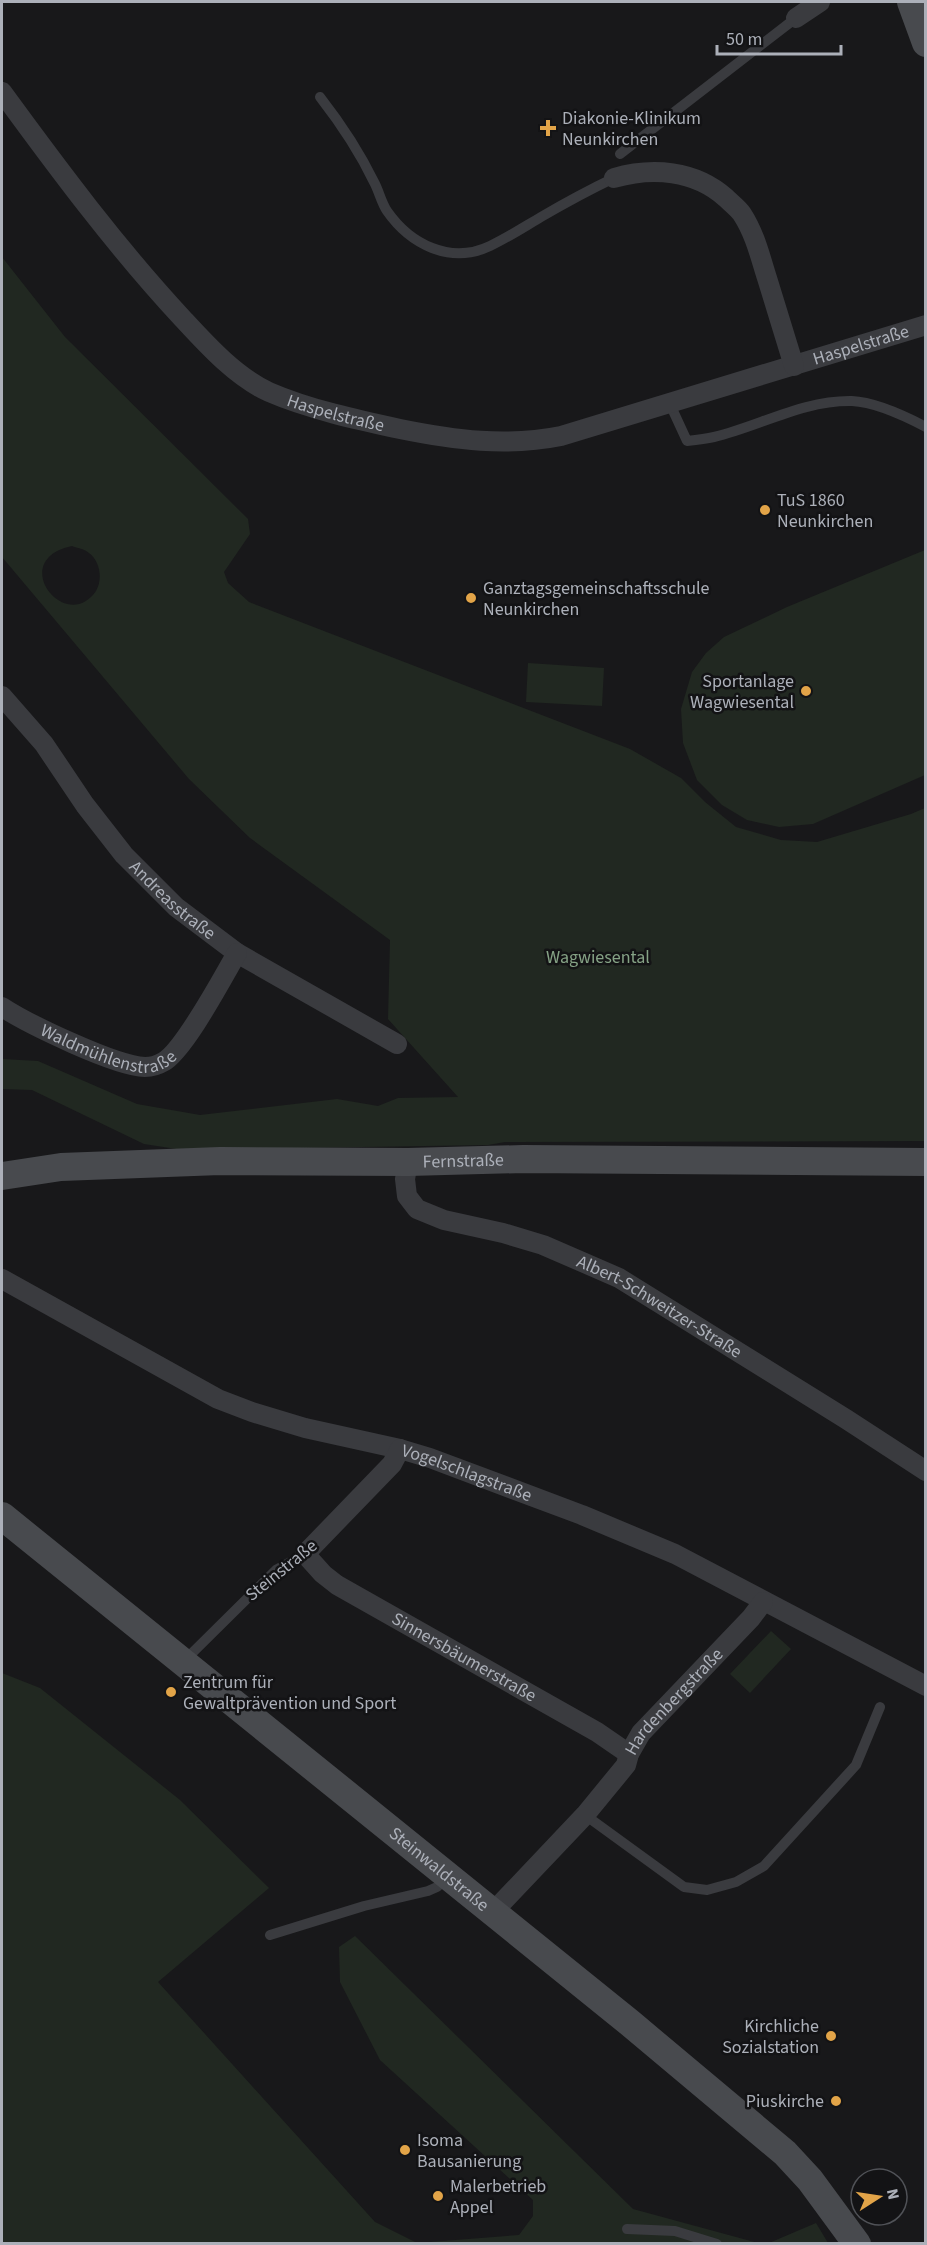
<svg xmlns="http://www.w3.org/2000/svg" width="927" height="2245" font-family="'Source Sans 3',sans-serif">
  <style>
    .green { fill: #212821; fill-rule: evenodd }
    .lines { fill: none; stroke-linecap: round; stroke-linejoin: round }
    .lane { stroke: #3a3b3f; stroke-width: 10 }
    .street { stroke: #3a3b3f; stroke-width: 20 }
    .secondary { stroke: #484a4e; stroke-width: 28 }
    .poi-dot { fill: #e2a448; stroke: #131315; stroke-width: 2 }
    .labels { text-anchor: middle; stroke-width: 5; stroke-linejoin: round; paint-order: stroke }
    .poi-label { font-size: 18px; fill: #acb0b9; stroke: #131315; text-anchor: start }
    .street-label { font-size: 18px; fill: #acb0b9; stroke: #131315 }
    .park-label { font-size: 18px; fill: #85a285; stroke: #131315 }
  </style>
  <rect width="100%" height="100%" fill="#18181a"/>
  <!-- green -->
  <path class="green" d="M 2,257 L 65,337 L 248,519 L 250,534 L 224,572 L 228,583 L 249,602 L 630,749 L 681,778 L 705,802 L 736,827 L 781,840 L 817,842 L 911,814 L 925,808 L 925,1141 L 505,1142 L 488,1145 L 183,1150 L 144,1144 L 32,1090 L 2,1089 L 2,1059 L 38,1061 L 137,1104 L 200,1115 L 337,1099 L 378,1106 L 398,1098 L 458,1097 L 388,1019 L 390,940 L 250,838 L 189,779 L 2,557 ZM 72,546 C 77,548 85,549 89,553 C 100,561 103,579 96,591 C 66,635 6,560 72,546 Z
    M 925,550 L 925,775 L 813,824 L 779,827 L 747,820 L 722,805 L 697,780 L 683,743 L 681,709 L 692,672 L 706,653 L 724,637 L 787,607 Z
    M 528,663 L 604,668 L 602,706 L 526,702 Z
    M 771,1631 L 791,1649 L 750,1693 L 730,1674 Z
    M 2,1673 L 40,1688 L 180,1800 L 269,1888 L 158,1982 L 375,2222 L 417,2243 L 519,2235 L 533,2216 L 533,2200 L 380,2060 L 340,1982 L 339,1947 L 355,1936 L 633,2209 L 758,2243 L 2,2243 Z
    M 816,2223 L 828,2243 L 769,2243 Z"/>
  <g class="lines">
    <!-- lane -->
    <path class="lane" d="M 320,97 C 341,124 359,151 374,182 C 379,191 381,202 387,211 C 410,244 450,265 490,246 C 507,238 524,227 541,217 C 565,203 589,190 614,178
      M 620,154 L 796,18
      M 669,402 L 687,441 C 696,440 705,439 714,437 C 760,426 803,400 852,401 C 876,402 905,416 926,427
      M 183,1662 L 276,1570 L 305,1554
      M 585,1815 L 684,1887 L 707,1890 L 736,1882 L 764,1866 L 856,1765 L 880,1707
      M 270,1935 L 364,1906 L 428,1891 L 437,1887 L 447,1877
      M 627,2229 L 675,2231 L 717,2244"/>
    <!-- street -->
    <g class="street">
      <path d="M 796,18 L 820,2"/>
      <path id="s1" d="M 2,92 C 59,170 117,248 183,319 C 207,345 236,377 269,392 C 308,409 358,420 400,429 C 454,440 507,447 561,436 L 926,325"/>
      <path d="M 614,178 C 652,167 695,170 726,198 C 731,203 738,208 742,214 C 755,234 760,256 767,278 C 776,307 785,337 794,366"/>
      <path id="s2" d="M 2,696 L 44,744 L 85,805 L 124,855 L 176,907 L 237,953 L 397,1044"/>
      <path id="s3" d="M 2,1007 C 28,1024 115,1066 145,1067 C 150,1067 158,1065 163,1062 C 184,1051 223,977 237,953"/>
      <path id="s4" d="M 408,1162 L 405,1179 L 407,1196 L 417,1209 L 444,1220 L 503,1233 L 543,1245 L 619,1278 L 846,1419 L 926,1471"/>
      <path id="s5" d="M 2,1279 L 218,1399 L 252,1412 L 305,1428 L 400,1449 L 430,1458 L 582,1515 L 675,1554 L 926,1686"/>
      <path id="s6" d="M 400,1449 L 392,1464 L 305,1554 L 323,1574 L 337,1585 L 597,1732 L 629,1754"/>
      <path id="s7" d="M 493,1912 L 585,1815 L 626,1765 L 629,1754 L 641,1733 L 751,1618 L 763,1602"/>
    </g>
    <!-- secondary -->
    <g class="secondary">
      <path d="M 911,2 L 926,43"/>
      <path id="s8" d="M 2,1176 L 61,1167 L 220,1161 L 408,1162 L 523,1159 L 926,1162"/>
      <path id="s9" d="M 2,1516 L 630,2023 L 785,2153 L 810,2180 L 857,2244"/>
    </g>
  </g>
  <!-- markers -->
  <g class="poi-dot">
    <path d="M545 119h6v6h6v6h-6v6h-6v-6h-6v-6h6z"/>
    <circle cx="765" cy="510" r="6"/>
    <circle cx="471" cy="598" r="6"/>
    <circle cx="806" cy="691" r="6"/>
    <circle cx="171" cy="1692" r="6"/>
    <circle cx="831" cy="2036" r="6"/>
    <circle cx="836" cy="2101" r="6"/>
    <circle cx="405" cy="2150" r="6"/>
    <circle cx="438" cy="2196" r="6"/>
  </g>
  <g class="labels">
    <!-- poi labels -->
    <g class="poi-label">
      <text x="562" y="124">Diakonie-Klinikum<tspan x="562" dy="21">Neunkirchen</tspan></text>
      <text x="777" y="506">TuS 1860<tspan x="777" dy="21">Neunkirchen</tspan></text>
      <text x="483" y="594">Ganztagsgemeinschaftsschule<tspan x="483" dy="21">Neunkirchen</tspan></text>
      <text x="794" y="687" text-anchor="end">Sportanlage<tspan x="794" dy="21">Wagwiesental</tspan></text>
      <text x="183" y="1688">Zentrum für<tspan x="183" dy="21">Gewaltprävention und Sport</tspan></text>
      <text x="819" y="2032" text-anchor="end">Kirchliche<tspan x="819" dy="21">Sozialstation</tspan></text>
      <text x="824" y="2107" text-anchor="end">Piuskirche</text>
      <text x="417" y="2146">Isoma<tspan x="417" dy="21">Bausanierung</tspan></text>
      <text x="450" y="2192">Malerbetrieb<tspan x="450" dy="21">Appel</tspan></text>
    </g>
    <!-- street labels -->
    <g class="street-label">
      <text dy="6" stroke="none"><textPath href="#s1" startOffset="1016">Haspelstraße</textPath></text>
      <text dy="6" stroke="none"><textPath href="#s1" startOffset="474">Haspelstraße</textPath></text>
      <text dy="6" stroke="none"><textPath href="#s2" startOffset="267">Andreasstraße</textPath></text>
      <text dy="6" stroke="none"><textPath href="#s3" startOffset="117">Waldmühlenstraße</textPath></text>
      <text dy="6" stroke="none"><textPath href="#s8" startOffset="462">Fernstraße</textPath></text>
      <text dy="6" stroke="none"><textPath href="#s4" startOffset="314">Albert-Schweitzer-Straße</textPath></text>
      <text dy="6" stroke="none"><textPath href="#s5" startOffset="507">Vogelschlagstraße</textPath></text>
      <text transform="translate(281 1570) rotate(-39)" y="6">Steinstraße</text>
      <text dy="6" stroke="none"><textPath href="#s6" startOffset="333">Sinnersbäumerstraße</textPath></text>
      <text dy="6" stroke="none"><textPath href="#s7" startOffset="279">Hardenbergstraße</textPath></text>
      <text dy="6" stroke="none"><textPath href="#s9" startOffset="562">Steinwaldstraße</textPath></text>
    </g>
    <!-- park labels -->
    <g class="park-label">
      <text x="598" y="963">Wagwiesental</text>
    </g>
  </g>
  <!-- border -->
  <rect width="927" height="2245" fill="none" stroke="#acb0b9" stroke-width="6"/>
  <!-- north arrow -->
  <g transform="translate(879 2197) rotate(78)"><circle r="28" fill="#131315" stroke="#505257" stroke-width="1.5"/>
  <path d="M0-4.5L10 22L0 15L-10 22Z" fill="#e2a448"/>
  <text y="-9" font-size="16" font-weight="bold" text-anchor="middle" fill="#acb0b9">N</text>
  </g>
  <!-- scale -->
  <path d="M717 45v9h124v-9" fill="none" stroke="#acb0b9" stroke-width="3"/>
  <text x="726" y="45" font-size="18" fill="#acb0b9" stroke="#131315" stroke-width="4.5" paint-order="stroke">50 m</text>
</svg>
